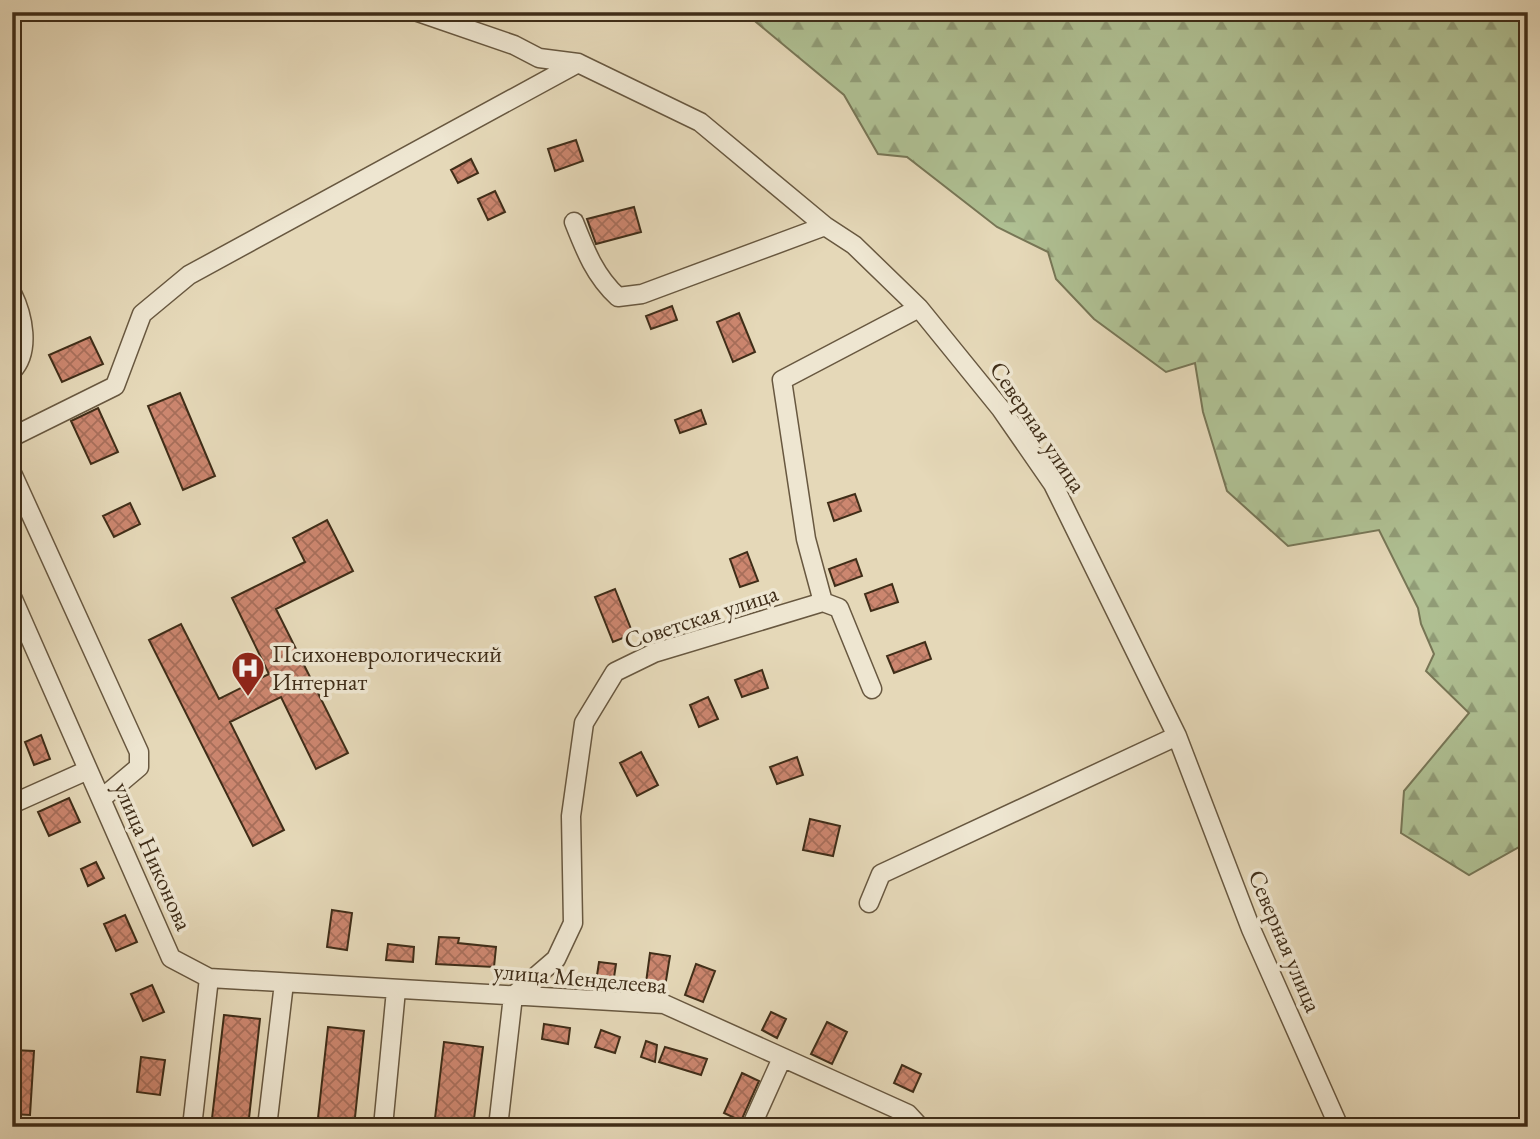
<svg xmlns="http://www.w3.org/2000/svg" width="1540" height="1139" font-family="'EB Garamond',serif">
  <style>
    .forest { fill: url(#forest-firs); stroke: #777656; stroke-width: 2 }
    .building { fill: url(#building-cross-hatch); stroke: #3f2d18; stroke-width: 2 }
    .lines { fill: none; stroke-linecap: round; stroke-linejoin: round }
    .minor-casing { stroke: #685840; stroke-width: 21 }
    .minor { stroke: #eee6d1; stroke-width: 18 }
    .labels { text-anchor: middle; stroke-width: 7; stroke-linejoin: round; paint-order: stroke }
    .street-label { font-size: 24px; fill: #3f2d18; stroke: #eee6d1 }
    .poi-label { font-size: 24px; fill: #3f2d18; stroke: #eee6d1; text-anchor: start }
  </style>
  <defs>
    <pattern id="forest-firs" width="22" height="20" patternUnits="userSpaceOnUse" patternTransform="scale(1.75)"><rect width="22" height="20" fill="#afc093"/><path d="M5 1l3.5 6h-7zM16 11l3.5 6h-7z" fill="#909c77"/></pattern>
    <pattern id="building-cross-hatch" width="8" height="8" patternUnits="userSpaceOnUse" patternTransform="scale(1.75)"><rect width="8" height="8" fill="#cc866f"/><path d="M0 0l8 8M0 8l8-8" fill="none" stroke="#a76e5a"/></pattern>
  </defs>
  <rect width="100%" height="100%" fill="#e5d8b8"/>
  <filter id="stains"><feTurbulence type="fractalNoise" baseFrequency=".00286" numOctaves="4"/><feColorMatrix values="0 0 0 0 .2 0 0 0 0 .09 0 0 0 0 .02 0 0 0 .5 -.17"/></filter>
  <radialGradient id="worn" r=".72"><stop offset=".6" stop-color="#630" stop-opacity="0"/><stop offset="1" stop-color="#630" stop-opacity=".3"/></radialGradient>
  <!-- forest -->
  <path class="forest" d="M 744,12 L 1528,12 L 1528,842 L 1469,875 L 1401,833 L 1404,791 L 1469,713 L 1426,671 L 1434,654 L 1421,624 L 1418,608 L 1379,530 L 1288,546 L 1227,491 L 1203,412 L 1195,363 L 1166,372 L 1094,319 L 1056,279 L 1048,252 L 997,227 L 907,157 L 878,154 L 844,95 Z"/>
  <!-- building -->
  <path class="building" d="M 576,140 L 583,161 L 555,171 L 548,149 Z
    M 471,159 L 478,173 L 458,183 L 451,170 Z
    M 495,191 L 505,212 L 488,220 L 478,199 Z
    M 634,207 L 641,232 L 596,244 L 587,219 Z
    M 672,306 L 677,320 L 651,329 L 646,316 Z
    M 739,313 L 755,352 L 733,362 L 717,322 Z
    M 90,337 L 103,364 L 62,382 L 49,355 Z
    M 180,393 L 215,476 L 183,490 L 148,406 Z
    M 98,408 L 118,452 L 91,464 L 71,421 Z
    M 701,410 L 706,424 L 680,433 L 675,420 Z
    M 855,494 L 861,511 L 834,521 L 828,503 Z
    M 130,503 L 140,524 L 114,537 L 103,516 Z
    M 327,520 L 353,571 L 276,609 L 348,753 L 316,769 L 281,697 L 230,722 L 284,830 L 253,846 L 149,640 L 181,624 L 219,699 L 269,674 L 232,598 L 305,562 L 293,538 Z
    M 747,552 L 758,581 L 740,587 L 730,559 Z
    M 856,559 L 862,576 L 835,586 L 829,569 Z
    M 892,584 L 898,602 L 871,611 L 865,594 Z
    M 615,589 L 633,634 L 613,642 L 595,597 Z
    M 925,642 L 931,659 L 894,673 L 887,656 Z
    M 762,670 L 768,688 L 742,697 L 735,680 Z
    M 708,697 L 718,719 L 699,727 L 690,705 Z
    M 41,735 L 50,759 L 34,765 L 25,742 Z
    M 641,752 L 658,785 L 637,796 L 620,763 Z
    M 797,757 L 803,775 L 777,784 L 770,767 Z
    M 69,798 L 80,822 L 49,836 L 38,812 Z
    M 810,819 L 840,826 L 833,856 L 803,850 Z
    M 96,862 L 104,878 L 88,886 L 81,869 Z
    M 332,910 L 352,913 L 347,950 L 327,947 Z
    M 125,915 L 137,942 L 116,951 L 104,924 Z
    M 439,937 L 459,938 L 458,943 L 496,947 L 494,967 L 436,964 Z
    M 388,944 L 414,947 L 413,962 L 386,960 Z
    M 650,953 L 670,956 L 664,993 L 645,990 Z
    M 599,962 L 616,964 L 613,984 L 596,982 Z
    M 696,964 L 715,971 L 703,1002 L 685,995 Z
    M 152,985 L 164,1012 L 143,1021 L 131,994 Z
    M 771,1012 L 786,1019 L 777,1038 L 762,1030 Z
    M 224,1015 L 260,1019 L 248,1127 L 211,1127 Z
    M 827,1022 L 847,1032 L 832,1064 L 811,1054 Z
    M 544,1024 L 570,1028 L 568,1044 L 542,1039 Z
    M 328,1027 L 364,1031 L 354,1127 L 317,1127 Z
    M 601,1030 L 620,1037 L 615,1053 L 595,1047 Z
    M 646,1041 L 657,1045 L 655,1062 L 641,1057 Z
    M 444,1042 L 483,1047 L 473,1127 L 434,1127 Z
    M 665,1047 L 707,1059 L 701,1075 L 659,1062 Z
    M 12,1050 L 34,1051 L 30,1115 L 12,1114 Z
    M 141,1057 L 165,1060 L 160,1095 L 137,1092 Z
    M 902,1065 L 921,1074 L 913,1092 L 894,1083 Z
    M 742,1073 L 759,1081 L 741,1121 L 724,1113 Z"/>
  <g class="lines">
    <defs>
      <path id="minor" d="M 418,12 L 514,45 L 539,58 L 578,63 L 700,122 L 825,226 L 854,245 L 919,308 L 1001,409 L 1053,484 L 1177,736 L 1251,929 L 1339,1127
        M 574,222 C 585,250 595,276 618,297 L 642,294 L 825,226
        M 12,293 C 23,315 31,351 12,371
        M 12,437 L 115,386 L 142,314 L 189,275 L 578,63
        M 12,473 L 139,752 L 139,767 L 101,799
        M 12,597 L 171,958 L 209,978 L 192,1127
        M 823,602 L 839,608 L 872,689
        M 12,804 L 88,770
        M 869,903 L 881,874 L 1177,736
        M 209,978 L 664,1004 L 908,1114 L 920,1127
        M 267,1127 L 284,983
        M 383,1127 L 396,990
        M 498,1127 L 513,996 L 556,959 L 573,923 L 571,816 L 584,723 L 615,672 L 654,653 L 823,602 L 806,539 L 782,380 L 919,308
        M 751,1127 L 782,1058"/>
    </defs>
    <!-- minor casing -->
    <use href="#minor" class="minor-casing"/>
    <!-- minor -->
    <use href="#minor" class="minor"/>
  </g>
  <!-- icons -->
  <defs>
    <symbol id="hospital-pin" viewBox="-11 -11 22 30"><path d="M0 17L-7.5 6A9.5 9.5 0 1 1 7.5 6Z" fill="#8f2418" stroke="#eee6d1"/><path d="M-5-5h3v3.5h4V-5h3V5h-3V1.5h-4V5h-3Z" fill="#fff"/></symbol>
  </defs>
  <g fill-rule="evenodd">
    <use href="#hospital-pin" x="229" y="649" width="38" height="52"/>
  </g>
  <g class="labels">
    <!-- street labels -->
    <g class="street-label">
      <text transform="translate(1038 427) rotate(56)" y="8">Северная улица</text>
      <text transform="translate(701 617) rotate(-18)" y="8">Советская улица</text>
      <text transform="translate(153 856) rotate(66)" y="8">улица Никонова</text>
      <text transform="translate(1285 941) rotate(67)" y="8">Северная улица</text>
      <text transform="translate(580 978) rotate(5)" y="8">улица Менделеева</text>
    </g>
    <!-- poi labels -->
    <g class="poi-label">
      <text x="272" y="662">Психоневрологический<tspan x="272" dy="28">Интернат</tspan></text>
    </g>
  </g>
  <!-- margin -->
  <rect width="1540" height="1139" fill="none" stroke="#e5d8b8" stroke-width="42"/>
  <rect x="14" y="14" width="1512" height="1111" fill="none" stroke="#3f2d18" stroke-width="3.5"/>
  <rect x="21" y="21" width="1498" height="1097" fill="none" stroke="#3f2d18" stroke-width="2"/>
  <rect width="100%" height="100%" filter="url(#stains)"/>
  <rect width="100%" height="100%" fill="url(#worn)"/>
</svg>
